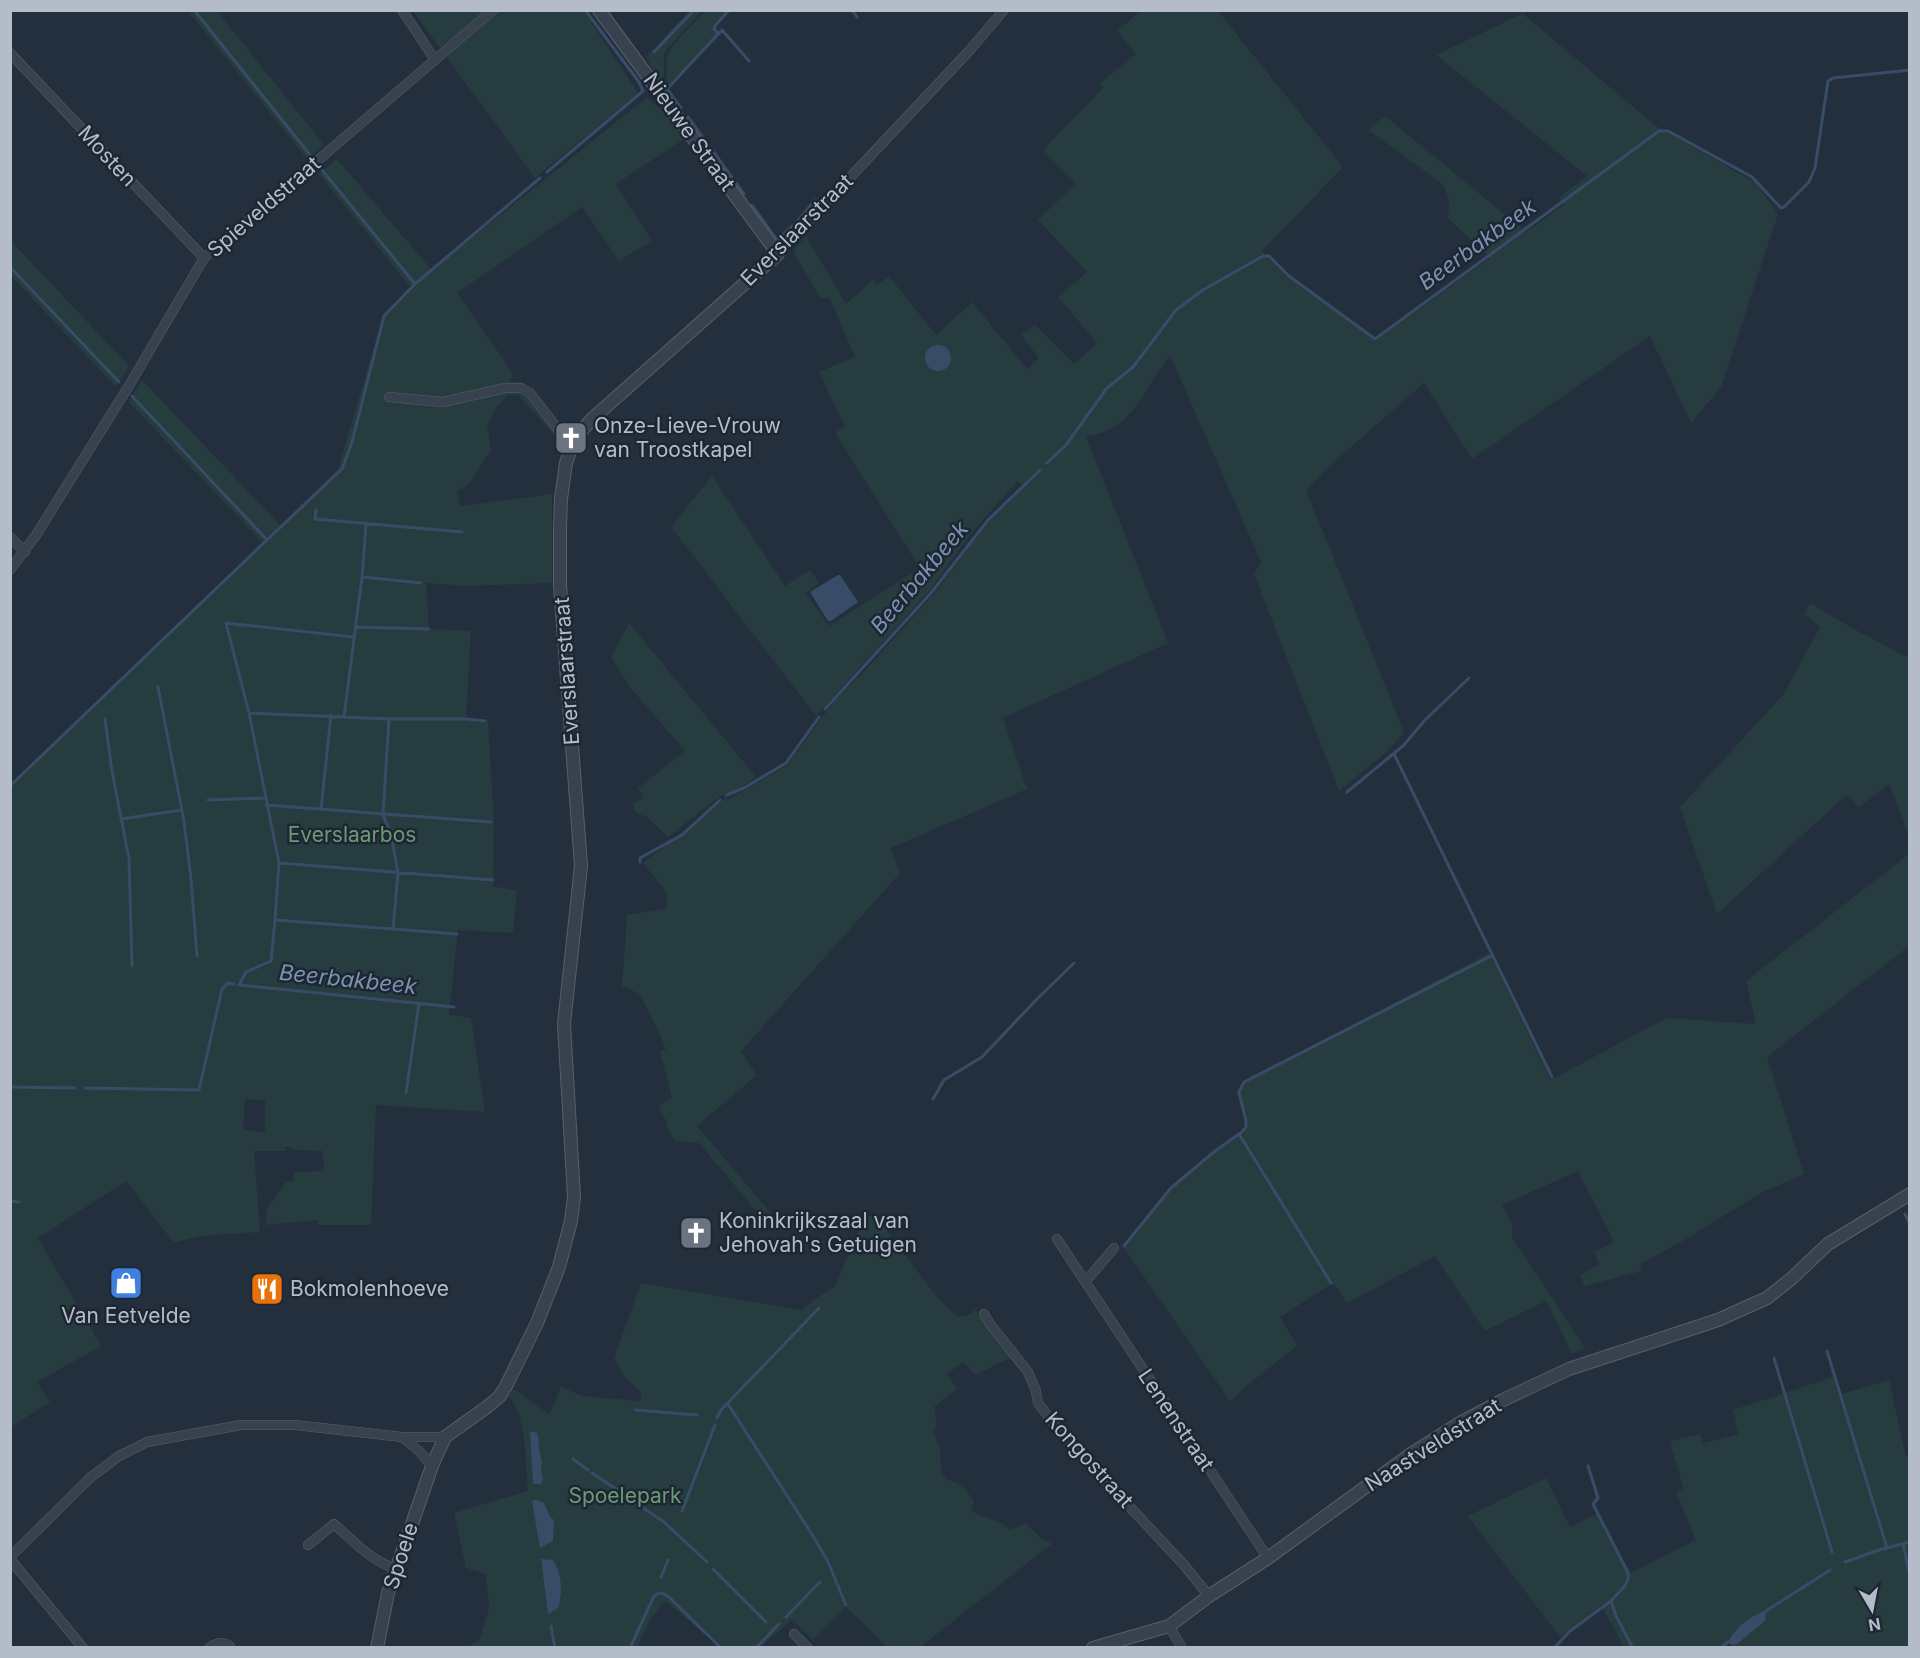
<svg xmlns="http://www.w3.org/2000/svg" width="1920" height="1658" font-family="Inter,sans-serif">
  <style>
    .green { fill: #263c3f; fill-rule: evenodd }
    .water { fill: #394c67 }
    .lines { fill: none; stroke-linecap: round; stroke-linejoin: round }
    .stream { stroke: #394c67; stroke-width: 3 }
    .minor-casing { stroke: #565f6c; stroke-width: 10 }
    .tertiary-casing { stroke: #565f6c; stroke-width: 14 }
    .minor { stroke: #38414e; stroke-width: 9 }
    .tertiary { stroke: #38414e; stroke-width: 12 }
    .labels { text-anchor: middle; stroke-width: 5; stroke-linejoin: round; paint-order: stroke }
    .street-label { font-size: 21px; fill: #b4bcc9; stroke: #1d2633 }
    .poi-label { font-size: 21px; fill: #b4bcc9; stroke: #1d2633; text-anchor: start }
    .park-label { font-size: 21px; fill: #6b9a76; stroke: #1d2633 }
    .water-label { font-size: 22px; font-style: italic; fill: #7c92b1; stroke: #1d2633 }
  </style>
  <rect width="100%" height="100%" fill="#242f3e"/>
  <!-- green -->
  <path class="green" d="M 707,10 L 731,11 L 716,26 L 721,34 L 667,91 L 662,85 C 671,74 664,65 669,53 C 675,39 696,22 707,10 Z
    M 188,11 L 217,11 L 324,145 L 307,159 Z
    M 413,11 L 584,11 L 638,93 L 535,178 Z
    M 689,11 L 702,11 L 665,51 C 661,61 668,73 660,82 L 646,57 Z
    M 1141,11 L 1218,11 L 1343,167 L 1262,251 L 1268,258 L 1375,341 L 1490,258 L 1448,218 L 1449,201 L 1444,185 L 1368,130 L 1385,116 L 1526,232 L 1564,205 L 1558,198 L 1587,176 L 1436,55 L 1522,14 L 1521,11 L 1527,11 L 1523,14 L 1656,126 L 1756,183 L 1778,214 L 1721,387 L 1691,423 L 1650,336 L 1472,459 L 1424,383 L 1326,469 L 1306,490 L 1404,732 L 1390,749 L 1339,791 L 1254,574 L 1261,562 L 1170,355 C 1145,386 1133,432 1086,436 L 1168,643 L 1003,718 L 1027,789 L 891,848 L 900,873 L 741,1051 L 757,1075 L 697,1126 L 780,1224 L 763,1219 L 699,1143 L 675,1141 L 666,1127 L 668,1124 L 658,1106 L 672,1098 L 660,1051 L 666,1050 L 660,1034 L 640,994 L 622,986 L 627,915 L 665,909 L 668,903 L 665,890 L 643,863 L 725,798 L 722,795 L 668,837 L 647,817 L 636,813 L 633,804 L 644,798 L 638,788 L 685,751 L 629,686 L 611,657 L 629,623 L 756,777 L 726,798 L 728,800 L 787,765 L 838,696 L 862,674 L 934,594 L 984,526 L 1024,486 L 1017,482 L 974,530 L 929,591 L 816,716 L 671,527 L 712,476 L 785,586 L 810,570 L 819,583 L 806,593 L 829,626 L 920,568 L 835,433 L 845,426 L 819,372 L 855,357 L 829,297 L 821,299 L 793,251 L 806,236 L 846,304 L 873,280 L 877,285 L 889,276 L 936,335 L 972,302 L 1027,369 L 1039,358 L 1021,335 L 1035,325 L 1074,364 L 1097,343 L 1058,297 L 1087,272 L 1038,220 L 1076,183 L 1043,150 L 1103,88 L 1099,84 L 1136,54 L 1117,31 Z
    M 647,97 L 668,116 L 684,139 L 616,184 L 652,241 L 619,261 L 582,207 L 457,293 L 513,373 L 510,382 L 522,382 L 530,388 L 564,429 L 555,436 L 518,395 L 508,395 L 497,406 L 487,426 L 490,441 L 490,452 L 468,485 L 457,491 L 460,506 L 552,494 L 552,583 L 463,586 L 426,583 L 429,629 L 471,631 L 466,719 L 488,721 L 494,827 L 493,886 L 517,891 L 513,933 L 458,930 L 449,1014 L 471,1018 L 485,1112 L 376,1105 L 371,1225 L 319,1225 L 318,1220 L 265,1225 L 268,1207 L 286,1182 L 294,1182 L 294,1172 L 324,1171 L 323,1151 L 293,1150 L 292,1148 L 286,1147 L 286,1151 L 254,1151 L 260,1232 L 199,1236 L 174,1243 L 126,1181 L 38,1238 L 101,1346 L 37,1382 L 50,1402 L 11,1427 L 11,783 L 262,542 L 129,402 L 142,380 L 280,525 L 338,469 L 382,320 L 403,293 L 410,287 L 319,174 L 337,159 L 431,269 L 421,279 ZM 245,1099 L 265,1100 L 265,1132 L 243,1130 Z
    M 11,241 L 129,366 L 116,387 L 11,276 Z
    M 1810,603 L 1850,627 L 1909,658 L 1909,836 L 1889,784 L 1859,807 L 1846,795 L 1717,914 L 1680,807 L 1783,695 L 1820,627 L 1804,614 Z
    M 1909,854 L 1909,946 L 1767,1057 L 1804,1174 L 1761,1193 L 1686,1239 L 1640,1264 L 1642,1271 L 1584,1286 L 1581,1275 L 1599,1264 L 1594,1252 L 1614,1242 L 1578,1171 L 1502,1205 L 1512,1224 L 1512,1237 L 1585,1348 L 1572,1354 L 1546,1301 L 1485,1331 L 1435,1256 L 1347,1303 L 1333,1283 L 1280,1317 L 1297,1346 L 1250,1383 L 1230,1401 L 1124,1248 C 1149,1213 1178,1179 1212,1153 C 1222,1145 1233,1140 1244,1134 L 1245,1121 L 1236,1091 L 1245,1081 L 1489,953 L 1551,1080 L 1666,1018 L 1756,1024 L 1746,981 Z
    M 866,1216 L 874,1216 L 878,1219 L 939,1300 L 958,1317 L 971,1314 L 975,1309 L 1012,1358 L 1000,1362 L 976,1375 L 963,1362 L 947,1374 L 957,1388 L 934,1407 L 937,1425 L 934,1432 L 940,1448 L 941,1471 L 947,1480 C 964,1484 964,1488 974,1501 L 971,1510 C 983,1520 998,1517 1010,1530 L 1026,1523 L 1041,1538 L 1052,1544 L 920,1647 L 887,1647 L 846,1607 L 813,1640 L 792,1619 L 761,1647 L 719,1647 L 666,1601 C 652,1612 645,1631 637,1647 L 467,1647 L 480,1639 L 489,1608 L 486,1574 L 466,1568 L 454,1513 L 528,1491 C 526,1466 526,1411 508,1396 L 514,1389 L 549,1415 L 561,1387 L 582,1396 L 640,1401 L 642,1393 L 624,1376 L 614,1358 L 641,1283 L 802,1310 L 812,1301 L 834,1287 Z
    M 1833,1377 L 1838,1395 L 1889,1380 L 1906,1457 L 1909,1456 L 1909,1647 L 1731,1648 L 1730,1643 L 1724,1648 L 1624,1647 L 1601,1606 L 1560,1637 L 1468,1516 L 1546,1478 L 1570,1527 L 1599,1513 L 1631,1573 L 1696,1540 L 1676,1492 L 1684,1491 L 1670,1441 L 1700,1434 L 1703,1443 L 1738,1434 L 1733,1410 Z"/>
  <!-- water -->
  <path class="water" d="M925 358a13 13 0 1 1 26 0a13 13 0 1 1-26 0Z
    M 838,575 L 840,575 L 858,602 L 831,621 L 828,621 L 810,592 Z
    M 530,1431 L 537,1433 L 539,1439 L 538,1443 L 542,1463 L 541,1470 L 543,1480 L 541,1484 L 533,1484 Z
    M 536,1500 L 544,1503 L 550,1517 L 554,1520 L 553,1541 L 540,1548 L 532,1501 Z
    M 541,1559 L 553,1560 C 562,1574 563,1593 558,1608 L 548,1614 Z
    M 1766,1611 L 1765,1621 L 1737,1644 L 1732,1645 L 1728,1642 C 1735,1628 1751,1615 1766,1611 Z"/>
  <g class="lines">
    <!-- stream -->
    <path class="stream" d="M 194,10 L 310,155
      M 852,10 L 857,17
      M 718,34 L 722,30 L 749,61
      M 654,52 L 694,10
      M 681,108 L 667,89 L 718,34 L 714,29 L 715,26 L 729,10
      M 688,117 L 744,194
      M 547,172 L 643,91 L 639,82 L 585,10
      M 752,205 L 774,236 L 778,239 L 798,221 L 815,200
      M 10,267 L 119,382
      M 415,284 L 540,178
      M 1047,463 L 1066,445 L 1107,388 L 1133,367 L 1176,310 L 1203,290 L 1263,256 L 1269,256 L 1289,276 L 1375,339 L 1659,131 L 1668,131 L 1752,177 L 1781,208 L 1784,207 L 1809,182 L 1815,168 L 1828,81 L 1833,78 L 1910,70
      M 316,510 L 315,519 L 462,532
      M 366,524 L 362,577 L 344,717 L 389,719 L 383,815 L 391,834 L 398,873 L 393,929 L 275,920 L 271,961 L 246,972 L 239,985 L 454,1007
      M 267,540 L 342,469 L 352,442 L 384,316 L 415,284 L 322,170
      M 363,577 L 421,583
      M 355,627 L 429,629
      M 158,687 L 184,821 L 191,879 L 197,956
      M 825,709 L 931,593 L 988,520 L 1040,470
      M 249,713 L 344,717
      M 105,719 L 112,771 L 129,859 L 132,966
      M 389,719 L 466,719 L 485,721
      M 1394,754 L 1552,1077
      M 10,786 L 267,540 L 132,396
      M 1347,792 L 1404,745 L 1424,721 L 1469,678
      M 727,795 L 744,788 L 786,763 L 819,717
      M 208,800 L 265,798
      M 266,805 L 491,822
      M 321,809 L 331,715
      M 121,819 L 182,810
      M 640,862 L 640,858 L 682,835 L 720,800
      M 279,863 L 493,880
      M 275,920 L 279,863 L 249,713 L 226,623 L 353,637
      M 393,929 L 457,934
      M 10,1087 L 75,1088
      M 85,1088 L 199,1090 L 222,989 L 228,983 L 234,984
      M 406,1093 L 419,1003
      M 933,1099 L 944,1080 L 982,1057 L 1036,1000 L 1074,963
      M 1239,1134 L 1331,1283
      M 10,1201 L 19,1202
      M 1905,1214 L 1910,1224
      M 1124,1246 L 1171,1188 L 1215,1151 L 1242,1132 L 1246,1127 L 1246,1121 L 1239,1092 L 1244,1082 L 1493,955
      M 1827,1351 L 1887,1548
      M 1774,1358 L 1832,1552
      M 728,1404 L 813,1536 L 827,1560 L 846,1605
      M 635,1410 L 697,1415
      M 717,1418 L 721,1410 L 819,1308
      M 573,1459 L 588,1470
      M 1588,1466 L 1598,1498 L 1593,1504 L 1628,1573 C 1630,1585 1618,1592 1611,1601 L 1616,1616 L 1633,1648
      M 592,1473 L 619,1491
      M 624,1495 L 664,1522 L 707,1562
      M 682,1511 L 715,1425
      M 1903,1544 L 1910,1576
      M 1845,1562 L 1879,1550 L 1910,1542
      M 713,1569 L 766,1622
      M 661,1577 L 668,1560
      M 1766,1611 L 1830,1570
      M 786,1617 L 820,1582
      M 551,1626 L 555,1648
      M 630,1648 L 653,1598 L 657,1594 L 662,1593 L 669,1597 L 721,1648
      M 756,1648 L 779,1624
      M 1554,1648 L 1570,1631 L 1611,1601
      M 1721,1648 L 1728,1642"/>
    <defs>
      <path id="minor" d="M 402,10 L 435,60
        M 10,53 L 204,258
        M 778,254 L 969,51 L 1004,10
        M 389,397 L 443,402 L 505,388 L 521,388 L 530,393 L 561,433 L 583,429
        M 10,537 L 25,552
        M 10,570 L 36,535 L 130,384 L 204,258 L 493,10
        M 1057,1239 L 1268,1558
        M 1086,1281 L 1114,1248
        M 984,1314 L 990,1324 L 1028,1372 L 1036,1391 L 1038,1403 L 1061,1433 L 1184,1565 L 1209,1596
        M 402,1437 L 419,1451 L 432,1466
        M 308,1545 L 334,1524 C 352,1540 373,1563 397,1569
        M 10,1557 L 91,1477 L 119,1456 L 147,1442 L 241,1425 L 295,1425 L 402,1437 L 445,1437
        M 10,1559 L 83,1648
        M 1169,1626 L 1182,1648
        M 794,1634 L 808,1648
        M 209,1648 C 216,1642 225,1641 231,1648"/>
      <path id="tertiary" d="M 377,1648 L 388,1593 L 432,1466 L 445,1437 L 487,1407 L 500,1396 L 507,1384 L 537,1323 L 559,1267 L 571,1221 L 574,1197 L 564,1024 L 581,866 L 560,585 L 560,527 L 561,499 L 566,463 L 571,448 L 583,429 L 592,419 L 778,254 L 599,10
        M 1093,1648 L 1169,1626 L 1209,1596 L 1268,1558 L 1411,1454 L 1460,1423 L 1503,1400 L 1569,1369 L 1718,1320 L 1767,1298 L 1791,1279 L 1828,1244 L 1910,1194"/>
    </defs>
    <!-- minor casing -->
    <use href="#minor" class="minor-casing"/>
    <!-- tertiary casing -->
    <use href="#tertiary" class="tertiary-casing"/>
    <!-- minor -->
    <use href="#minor" class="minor"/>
    <!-- tertiary -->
    <use href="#tertiary" class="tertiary"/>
  </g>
  <!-- icons -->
  <defs>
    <symbol id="church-square" viewBox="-11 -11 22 22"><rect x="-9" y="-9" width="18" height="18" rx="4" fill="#6b7280" stroke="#1d2633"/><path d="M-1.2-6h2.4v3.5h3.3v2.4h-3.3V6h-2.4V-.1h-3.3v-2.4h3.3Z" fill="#fff"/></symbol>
    <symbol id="shop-square" viewBox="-11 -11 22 22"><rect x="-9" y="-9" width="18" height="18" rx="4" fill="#3f7fe0" stroke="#1d2633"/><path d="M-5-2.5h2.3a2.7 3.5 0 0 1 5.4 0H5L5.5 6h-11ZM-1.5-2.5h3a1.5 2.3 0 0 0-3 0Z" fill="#fff"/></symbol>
    <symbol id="restaurant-square" viewBox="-11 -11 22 22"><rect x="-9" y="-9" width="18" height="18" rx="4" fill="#e8710a" stroke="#1d2633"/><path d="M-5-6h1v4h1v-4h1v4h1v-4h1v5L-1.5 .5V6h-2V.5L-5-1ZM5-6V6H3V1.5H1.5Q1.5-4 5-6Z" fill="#fff"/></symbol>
  </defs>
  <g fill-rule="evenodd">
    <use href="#church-square" x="552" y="419" width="38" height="38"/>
    <use href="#church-square" x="677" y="1214" width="38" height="38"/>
    <use href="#shop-square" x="107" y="1264" width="38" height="38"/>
    <use href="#restaurant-square" x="248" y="1270" width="38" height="38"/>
  </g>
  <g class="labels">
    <!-- street labels -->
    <g class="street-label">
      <text transform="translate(689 132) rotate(54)" y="7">Nieuwe Straat</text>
      <text transform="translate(107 156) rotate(47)" y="7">Mosten</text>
      <text transform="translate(264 207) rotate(-41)" y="7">Spieveldstraat</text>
      <text transform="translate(797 230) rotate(-45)" y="7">Everslaarstraat</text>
      <text transform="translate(567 671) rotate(-94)" y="7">Everslaarstraat</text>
      <text transform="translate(1176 1420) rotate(56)" y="7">Lenenstraat</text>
      <text transform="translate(1433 1445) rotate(-32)" y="7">Naastveldstraat</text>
      <text transform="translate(1089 1460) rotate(48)" y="7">Kongostraat</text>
      <text transform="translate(401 1556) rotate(-72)" y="7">Spoele</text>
    </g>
    <!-- poi labels -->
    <g class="poi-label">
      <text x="594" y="433">Onze-Lieve-Vrouw<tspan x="594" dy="24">van Troostkapel</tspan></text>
      <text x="719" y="1228">Koninkrijkszaal van<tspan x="719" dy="24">Jehovah's Getuigen</tspan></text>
      <text x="290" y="1296">Bokmolenhoeve</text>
      <text x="126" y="1323" text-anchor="middle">Van Eetvelde</text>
    </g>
    <!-- park labels -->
    <g class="park-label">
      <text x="352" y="842">Everslaarbos</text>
      <text x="625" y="1503">Spoelepark</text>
    </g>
    <!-- water labels -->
    <g class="water-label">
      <text transform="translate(1477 244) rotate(-36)" y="8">Beerbakbeek</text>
      <text transform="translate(919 577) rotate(-50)" y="8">Beerbakbeek</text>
      <text transform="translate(348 979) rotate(6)" y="8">Beerbakbeek</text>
    </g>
  </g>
  <!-- border -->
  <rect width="1920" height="1658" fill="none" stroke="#b4bcc9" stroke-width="24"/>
  <!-- north arrow -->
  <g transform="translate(1872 1610) rotate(170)" stroke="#1d2633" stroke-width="4.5" paint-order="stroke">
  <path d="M0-4.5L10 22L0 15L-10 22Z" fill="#b4bcc9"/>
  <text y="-9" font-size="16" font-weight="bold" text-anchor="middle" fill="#b4bcc9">N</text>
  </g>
</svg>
